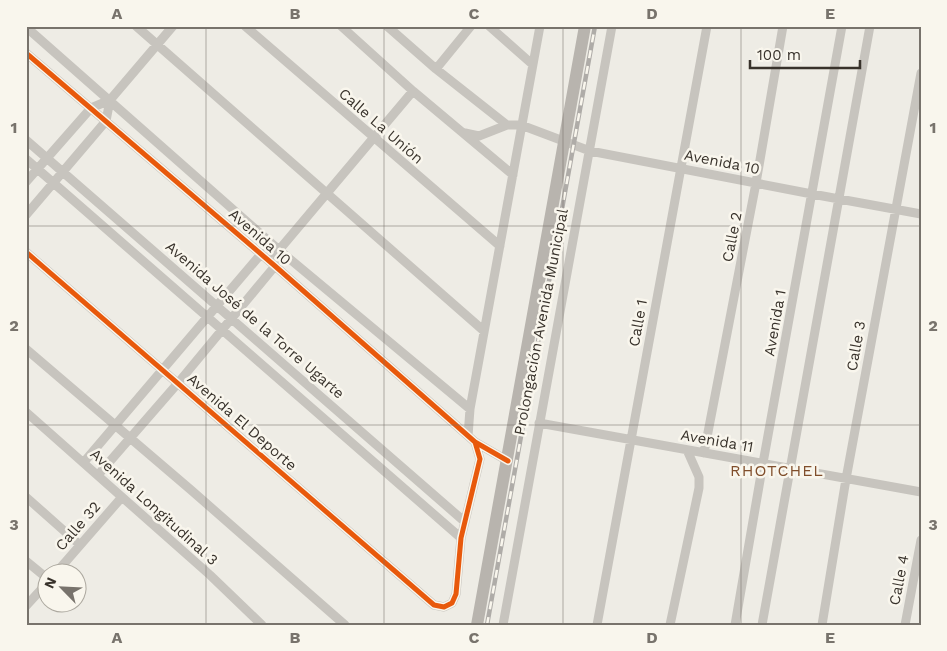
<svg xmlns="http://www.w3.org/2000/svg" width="947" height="651" font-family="'Work Sans',sans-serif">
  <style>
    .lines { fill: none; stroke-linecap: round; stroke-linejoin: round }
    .minor { stroke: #c7c4be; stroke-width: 9 }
    .secondary { stroke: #b8b4ae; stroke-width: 12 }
    .rail-casing { stroke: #afaca8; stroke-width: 4.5 }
    .rail { stroke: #f9f6ed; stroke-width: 2.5; stroke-dasharray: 8; stroke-linecap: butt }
    .cycleway-casing { stroke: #f9f6ed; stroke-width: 8 }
    .cycleway { stroke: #e8590c; stroke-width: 5 }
    .grid { fill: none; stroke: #78736c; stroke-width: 1; stroke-opacity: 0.55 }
    .labels { text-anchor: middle; stroke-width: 5; stroke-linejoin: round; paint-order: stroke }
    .street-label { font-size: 15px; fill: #38322b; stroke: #f9f6ed }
    .neighbourhood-label { font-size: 16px; letter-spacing: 1px; fill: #804e2b; stroke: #f9f6ed }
    .neatline { fill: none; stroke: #78736c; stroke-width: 2 }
    .grid-label { font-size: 16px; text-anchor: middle; font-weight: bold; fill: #78736c }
  </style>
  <rect width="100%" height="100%" fill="#eeece5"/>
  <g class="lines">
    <!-- minor -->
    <path class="minor" d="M 136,26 L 484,331
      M 245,26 L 500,246
      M 341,26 L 413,91 L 513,175
      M 387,26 L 436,69 L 507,125 L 521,125 L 590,151 L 812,194 L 921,214
      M 489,26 L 532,64
      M 26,27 L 279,250 L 470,409
      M 26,53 L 275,266 L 475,442 L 508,461
      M 436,69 L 471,26
      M 465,133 L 479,136 L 507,125
      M 26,140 L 465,522
      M 26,159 L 461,538
      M 26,182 L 91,108 L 110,100 L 173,26
      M 26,215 L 106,121 L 110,100
      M 26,252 L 434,605 L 444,607 L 452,603 L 456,594 L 461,538 L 480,459 L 475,442
      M 26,349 L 191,490 L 345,625
      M 26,412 L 210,575 L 262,625
      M 539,423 L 921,492
      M 468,436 L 470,409 L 540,26
      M 704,453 L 756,183 L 783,26
      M 84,462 L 261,254 L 279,250
      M 98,475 L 178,383 L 275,266 L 279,250 L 413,91
      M 26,497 L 80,545
      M 26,561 L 48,579
      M 55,574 L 122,497
      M 26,606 L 48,582
      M 503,625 L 612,26
      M 597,625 L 707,26
      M 670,625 L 699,488 L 699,477 L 687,450
      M 735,625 L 763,463 L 842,26
      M 762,625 L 870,26
      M 822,625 L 846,479 L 921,73
      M 905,625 L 921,540"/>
    <!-- secondary -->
    <path class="secondary" d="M 477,625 L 585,26"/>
    <defs>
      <path id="rail" d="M 487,625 L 595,26"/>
    </defs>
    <!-- rail casing -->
    <use href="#rail" class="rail-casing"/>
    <!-- rail -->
    <use href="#rail" class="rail"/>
    <defs>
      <path id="cycleway" d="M 26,53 L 275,266 L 475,442 L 508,461
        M 26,252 L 434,605 L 444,607 L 452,603 L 456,594 L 461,538 L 480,459 L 475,442"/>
    </defs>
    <!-- cycleway casing -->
    <use href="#cycleway" class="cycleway-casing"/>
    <!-- cycleway -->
    <use href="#cycleway" class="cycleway"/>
  </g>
  <!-- grid -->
  <path class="grid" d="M 206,26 L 206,625M 384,26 L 384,625M 563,26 L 563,625M 741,26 L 741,625M 26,226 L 921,226M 26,425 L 921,425"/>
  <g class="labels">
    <!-- street labels -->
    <g class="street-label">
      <text transform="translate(381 126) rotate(41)" y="5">Calle La Unión</text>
      <text transform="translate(722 162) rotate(11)" y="5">Avenida 10</text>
      <text transform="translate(260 237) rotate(41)" y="5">Avenida 10</text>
      <text transform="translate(732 237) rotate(-79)" y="5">Calle 2</text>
      <text transform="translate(255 320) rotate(41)" y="5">Avenida José de la Torre Ugarte</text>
      <text transform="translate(541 322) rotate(-79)" y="5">Prolongación Avenida Municipal</text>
      <text transform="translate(638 323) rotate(-80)" y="5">Calle 1</text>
      <text transform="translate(775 323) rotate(-80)" y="5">Avenida 1</text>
      <text transform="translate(856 346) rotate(-80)" y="5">Calle 3</text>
      <text transform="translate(242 422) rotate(41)" y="5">Avenida El Deporte</text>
      <text transform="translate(717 441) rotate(10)" y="5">Avenida 11</text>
      <text transform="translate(154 507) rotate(42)" y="5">Avenida Longitudinal 3</text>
      <text transform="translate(78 526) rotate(-49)" y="5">Calle 32</text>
      <text transform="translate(899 580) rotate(-79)" y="5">Calle 4</text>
    </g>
    <!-- neighbourhood labels -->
    <g class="neighbourhood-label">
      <text x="777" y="476">RHOTCHEL</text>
    </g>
  </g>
  <!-- border -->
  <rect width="947" height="651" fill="none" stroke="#f9f6ed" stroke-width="55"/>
  <!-- north arrow -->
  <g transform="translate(62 588) rotate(294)"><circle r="24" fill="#f9f6ed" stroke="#aca89f"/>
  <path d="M0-4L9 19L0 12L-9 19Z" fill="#78736c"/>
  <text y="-8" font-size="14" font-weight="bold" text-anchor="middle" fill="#38322b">N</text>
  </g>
  <!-- scale -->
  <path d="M750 60v8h110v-8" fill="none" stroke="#38322b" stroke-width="2.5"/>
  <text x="757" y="60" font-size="15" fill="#38322b" stroke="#f9f6ed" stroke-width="4" paint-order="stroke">100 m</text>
  <rect x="28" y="28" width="892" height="596" class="neatline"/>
  <g class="grid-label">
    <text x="117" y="19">A</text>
    <text x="295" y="19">B</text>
    <text x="474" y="19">C</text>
    <text x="652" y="19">D</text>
    <text x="830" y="19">E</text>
    <text x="14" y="133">1</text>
    <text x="933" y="133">1</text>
    <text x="14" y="331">2</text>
    <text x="933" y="331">2</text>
    <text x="14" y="530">3</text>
    <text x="933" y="530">3</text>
    <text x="117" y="643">A</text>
    <text x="295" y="643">B</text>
    <text x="474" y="643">C</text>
    <text x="652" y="643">D</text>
    <text x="830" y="643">E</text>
  </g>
</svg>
